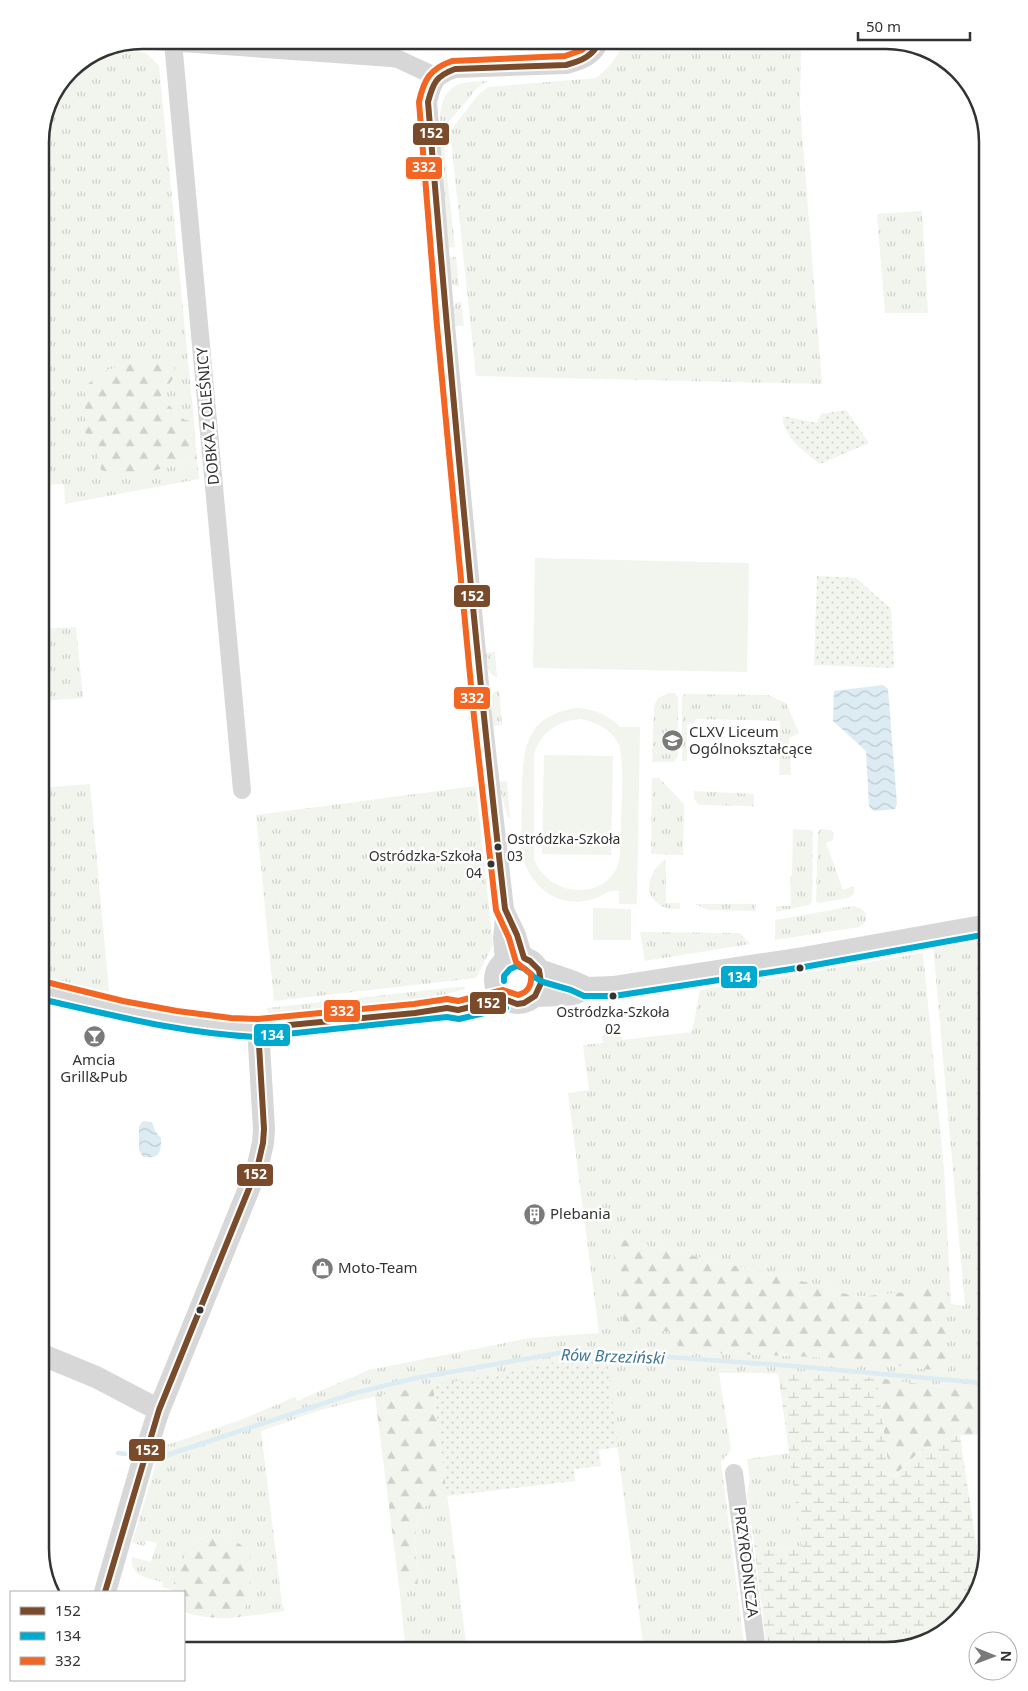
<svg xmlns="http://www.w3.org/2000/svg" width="1028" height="1691" font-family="'Noto Sans',sans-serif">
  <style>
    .grass { fill: url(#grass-tufts); fill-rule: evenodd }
    .forest { fill: url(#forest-firs) }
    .wetland { fill: url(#wetland-marsh) }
    .park { fill: url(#park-dots) }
    .pitch { fill: #f1f5ed; fill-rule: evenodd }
    .water { fill: url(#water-waves) }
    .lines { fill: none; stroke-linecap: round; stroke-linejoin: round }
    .stream { stroke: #ddebf3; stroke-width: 4.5 }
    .minor { stroke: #d7d7d7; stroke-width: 18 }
    .tertiary { stroke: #d7d7d7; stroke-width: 22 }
    .bus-1-casing { stroke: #fff; stroke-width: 10 }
    .bus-2-casing { stroke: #fff; stroke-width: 10 }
    .bus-3-casing { stroke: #fff; stroke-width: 10 }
    .bus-1 { stroke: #7a4b2a; stroke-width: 6 }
    .bus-2 { stroke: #00a9ce; stroke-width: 6 }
    .bus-3 { stroke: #f26522; stroke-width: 6 }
    .bus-dot { fill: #333; stroke: #fff; stroke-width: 2 }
    .labels { text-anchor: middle; stroke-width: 5; stroke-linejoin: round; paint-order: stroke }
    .bus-label { font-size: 14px; fill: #333; stroke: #fff; text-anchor: start }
    .street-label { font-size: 15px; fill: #333; stroke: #fff }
    .poi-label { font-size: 15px; fill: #333; stroke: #fff; text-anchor: start }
    .water-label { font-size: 16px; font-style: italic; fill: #3f7597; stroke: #fff }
    .rim { fill: none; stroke: #333; stroke-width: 2.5 }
    .line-badge { stroke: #fff; stroke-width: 2 }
    .badge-label { font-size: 14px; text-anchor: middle; font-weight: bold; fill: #fff }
  </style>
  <defs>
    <pattern id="grass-tufts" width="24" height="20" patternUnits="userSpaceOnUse" patternTransform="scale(1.25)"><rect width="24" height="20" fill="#f1f5ed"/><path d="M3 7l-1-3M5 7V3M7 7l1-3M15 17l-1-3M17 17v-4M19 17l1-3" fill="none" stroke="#cfd2cc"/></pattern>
    <pattern id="forest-firs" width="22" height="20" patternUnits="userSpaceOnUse" patternTransform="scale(1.25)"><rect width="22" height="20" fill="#f1f5ed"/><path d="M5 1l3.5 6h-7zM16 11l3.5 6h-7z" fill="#cfd2cc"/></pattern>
    <pattern id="wetland-marsh" width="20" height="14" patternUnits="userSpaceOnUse" patternTransform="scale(1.25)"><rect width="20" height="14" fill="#f1f5ed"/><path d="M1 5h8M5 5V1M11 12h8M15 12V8" fill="none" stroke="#cfd2cc"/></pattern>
    <pattern id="park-dots" width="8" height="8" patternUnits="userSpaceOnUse" patternTransform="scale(1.25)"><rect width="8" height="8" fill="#f1f5ed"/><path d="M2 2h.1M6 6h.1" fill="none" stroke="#cfd2cc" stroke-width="1.8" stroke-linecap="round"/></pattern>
    <pattern id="water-waves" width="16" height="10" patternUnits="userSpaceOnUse" patternTransform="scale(1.25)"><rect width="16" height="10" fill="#ddebf3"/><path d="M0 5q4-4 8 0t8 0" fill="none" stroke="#becad1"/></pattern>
  </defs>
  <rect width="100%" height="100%" fill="#fff"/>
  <!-- grass -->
  <path class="grass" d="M 624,40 L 801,40 L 800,107 L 822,384 L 476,376 L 450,131 L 479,94 L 488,87 L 596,78 C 610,67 618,57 624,40 Z
    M 101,49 L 146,53 L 159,66 L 194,421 L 185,420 L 160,397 L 175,376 L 149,359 L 168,467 L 197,459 L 199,479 L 65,504 L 64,484 L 40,485 L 40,326 L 47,325 L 40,285 L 40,135 L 48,103 L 70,70 Z
    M 488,81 L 478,87 L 447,124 L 444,128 L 443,139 L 455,247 L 445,248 L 442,220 L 440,115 C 444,82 461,82 488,81 Z
    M 922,211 L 928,313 L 885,313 L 877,214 Z
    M 456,257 L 459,287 L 451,284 L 446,258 Z
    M 461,301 L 464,326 L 453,326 L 451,311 L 456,303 Z
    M 979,480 L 988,480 L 988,545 L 984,545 Z
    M 76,627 L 83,698 L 40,701 L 40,629 Z
    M 495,652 L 497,678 C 486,672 486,664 485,653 Z
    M 499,690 L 502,725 L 492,726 L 489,699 L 494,692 Z
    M 669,693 L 675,693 L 678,697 L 678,757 L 673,762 L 652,762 L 654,706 L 658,698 Z
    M 685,694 L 768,695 L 786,703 L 799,733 L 789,738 L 791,775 L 779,775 L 780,721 L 696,719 L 695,723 L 687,724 L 687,761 L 682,761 L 682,697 Z
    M 652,778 L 659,778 L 684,804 L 683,855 L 651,854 Z
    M 507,781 L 510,818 L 508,818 L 498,782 Z
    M 90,784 L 109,992 L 40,976 L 40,788 Z
    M 476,786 L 493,945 L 476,978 L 274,1001 L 256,815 Z
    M 694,791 L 754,794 L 754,806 L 699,805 L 694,799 Z
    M 793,829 L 810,830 L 813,832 L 812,902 L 809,905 L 776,912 L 776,906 L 791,906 L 790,876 L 792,876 Z
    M 820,829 L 831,830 L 834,833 L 833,840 L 826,843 L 843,890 L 854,886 L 854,894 L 848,898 L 819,903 L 816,901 L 818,833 Z
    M 666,859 L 666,903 L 680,903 L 680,909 C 672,909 664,909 657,903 C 641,890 652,868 666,859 Z
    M 695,904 L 756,904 L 755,911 L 708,910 Z
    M 854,906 L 862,909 L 866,914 L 866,921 L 859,927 L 775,940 L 775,920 Z
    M 640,932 L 740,933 L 750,944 L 645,961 Z
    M 988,936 L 988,1394 C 899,1379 810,1372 719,1373 L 731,1450 L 721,1462 L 745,1651 L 644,1651 L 606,1359 L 563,1360 L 500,1374 L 372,1397 L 317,1411 L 261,1431 L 282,1604 L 285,1611 L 240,1617 L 251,1595 L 250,1555 L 226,1535 C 219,1536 207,1535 201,1538 C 187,1546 176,1575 173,1590 L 162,1587 L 163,1582 C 148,1578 130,1577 132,1557 L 151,1562 L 157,1543 L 146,1540 L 144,1546 L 132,1543 L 161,1447 L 243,1419 L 295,1397 L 297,1401 L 369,1370 L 530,1338 L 599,1333 L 568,1093 L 589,1090 L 583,1045 L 603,1043 L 602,1036 L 606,1032 L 617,1031 L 621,1034 L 622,1040 L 692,1032 L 700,990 L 923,953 L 944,1169 L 951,1304 L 965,1306 L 933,945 ZM 611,1237 L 810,1283 L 856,1297 L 907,1292 L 948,1372 L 839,1358 L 680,1352 L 677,1332 Z
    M 457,987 L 465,987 L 465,989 L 421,1001 L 279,1016 L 273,1015 L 268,1012 L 267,1008 Z
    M 40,1115 L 45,1115 L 50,1204 L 40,1205 Z
    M 790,1453 L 802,1547 L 758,1549 L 754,1543 L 747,1493 L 750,1481 L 747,1459 Z
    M 448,1501 L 467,1651 L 406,1651 L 399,1586 L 418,1584 C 417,1566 411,1524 422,1509 C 428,1502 440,1502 448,1501 Z
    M 957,1616 L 931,1640 L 886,1651 L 853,1651 L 894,1634 L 936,1624 Z"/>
  <!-- forest -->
  <path class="forest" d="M 149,359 L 174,364 L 175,376 L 160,397 L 185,420 L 194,421 L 197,459 L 126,478 L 101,470 L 94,437 L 85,433 L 85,386 L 107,370 Z
    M 611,1237 L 810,1283 L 856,1297 L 907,1292 L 922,1281 L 945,1306 L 948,1372 L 838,1358 L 680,1352 L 677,1332 L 624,1328 Z
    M 877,1378 L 988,1394 L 988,1434 L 953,1436 L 919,1452 L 894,1476 L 890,1479 Z
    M 433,1385 L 448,1501 C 440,1502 428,1502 422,1509 C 411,1524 417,1566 418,1584 L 399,1586 L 375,1396 Z
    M 225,1535 L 249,1550 L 250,1555 L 251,1595 L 240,1617 C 221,1619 202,1618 184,1612 L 184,1592 L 173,1592 C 172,1578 188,1543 202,1538 C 208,1535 218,1536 225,1535 Z"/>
  <!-- wetland -->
  <path class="wetland" d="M 778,1372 L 877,1378 L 890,1478 L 895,1476 L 919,1452 L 953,1436 L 960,1436 L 981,1576 L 974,1600 L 957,1616 L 936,1624 L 894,1634 L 853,1651 L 767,1651 L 754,1543 L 759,1549 L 802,1547 Z"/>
  <!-- park -->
  <path class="park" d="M 846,410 L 869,443 L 820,464 C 805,452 783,438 783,416 L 817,423 L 821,414 Z
    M 817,576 L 856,578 L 891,609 L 894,668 L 814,665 Z
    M 607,1359 L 618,1447 L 599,1450 L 601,1466 L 574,1469 L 575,1481 L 447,1496 L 433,1385 L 500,1374 L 563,1360 Z"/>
  <!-- pitch -->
  <path class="pitch" d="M 535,558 L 749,563 L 747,672 L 533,668 Z
    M 576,708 C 594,709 607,714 620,727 L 640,727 L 637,904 L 619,904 L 619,891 C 607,889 602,897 590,900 C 555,909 527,883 521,850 C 521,831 522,811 522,792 C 523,749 525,716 576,708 ZM 580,719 C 596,722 610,728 618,743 C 626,758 620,833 620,855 C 616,899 551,903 534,859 L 534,755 C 540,732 558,721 580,719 Z
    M 544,755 L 613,756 L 611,855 L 542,854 Z
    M 593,908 L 631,909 L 631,940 L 593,940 Z"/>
  <!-- water -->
  <path class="water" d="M 883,685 L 888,689 L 897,804 L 895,809 L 874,811 L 869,806 L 866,751 L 833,721 L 834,691 Z
    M 143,1121 L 152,1122 L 155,1131 L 161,1138 C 161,1153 160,1159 143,1157 L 139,1150 L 139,1126 Z"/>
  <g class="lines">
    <!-- stream -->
    <path class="stream" d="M 118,1453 L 125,1454
      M 161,1457 L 355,1393 L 416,1378 L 565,1352 L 641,1355 L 793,1366 L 972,1382 L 988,1385"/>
    <!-- minor -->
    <path class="minor" d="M 155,41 L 391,58 L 398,59 L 437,77
      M 173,42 L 242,790
      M 506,912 L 517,935 L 524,958
      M 504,962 L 502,938 L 505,909 L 483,716 L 446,325 L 428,102 C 433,82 434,76 455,69 L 566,65 C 581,61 596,56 600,40
      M 734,1473 L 757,1651"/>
    <!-- tertiary -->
    <path class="tertiary" d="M495 980a23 23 0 1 1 46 0a23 23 0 1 1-46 0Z
      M 539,970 L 574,982 L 587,988
      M 40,990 L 155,1016 L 232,1027 L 258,1028 L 311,1023 L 447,1008 L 458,1010 L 504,999
      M 535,996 L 562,995 L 574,994 L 587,988 L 613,987 L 803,958 L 988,925
      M 40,1354 L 96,1377 L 159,1410
      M 105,1592 L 143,1460 L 159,1410 L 257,1169 L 263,1143 L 264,1129 L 258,1028"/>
    <defs>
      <path id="bus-1" d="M 258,1028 L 415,1013 L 447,1008 L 458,1010 L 504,999 L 517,1004 L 524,1003 L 535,996 L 541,983 L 539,970 L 530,961 L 524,958 L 517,935 L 505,909 C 474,640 450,371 428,102 C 433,83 436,76 455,69 L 566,65 C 581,61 594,56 600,40
        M 105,1592 L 159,1410 L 257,1169 L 263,1143 L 264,1129 L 258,1028"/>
      <path id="bus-2" d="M 504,981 L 504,976 L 510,969 L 517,966 L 525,969 L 534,977 L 543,982 L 571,990 L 584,996 L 614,996 L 804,967 L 988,934
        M 40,999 C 112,1015 184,1034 258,1037 L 447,1017 L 459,1019 L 506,1008"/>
      <path id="bus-3" d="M 42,981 L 123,1001 L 177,1011 L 231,1018 L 258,1019 L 414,1004 L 447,999 L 458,1001 L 503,990 L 518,995 C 529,992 532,985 531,974 L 516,962 L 509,938 L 496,910 L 474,717 L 437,326 L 419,102 C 424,79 430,69 452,61 L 565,56 L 582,50 L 591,40"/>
    </defs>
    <!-- bus-1 casing -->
    <use href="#bus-1" class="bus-1-casing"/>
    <!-- bus-2 casing -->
    <use href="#bus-2" class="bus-2-casing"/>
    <!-- bus-3 casing -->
    <use href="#bus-3" class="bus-3-casing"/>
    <!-- bus-1 -->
    <use href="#bus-1" class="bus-1"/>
    <!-- bus-2 -->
    <use href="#bus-2" class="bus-2"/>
    <!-- bus-3 -->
    <use href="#bus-3" class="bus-3"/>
  </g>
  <!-- icons -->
  <defs>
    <symbol id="school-disc" viewBox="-11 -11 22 22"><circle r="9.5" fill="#7a7a7a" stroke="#fff"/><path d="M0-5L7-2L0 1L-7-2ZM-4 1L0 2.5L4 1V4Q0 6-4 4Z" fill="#fff"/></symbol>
    <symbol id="bar-disc" viewBox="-11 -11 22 22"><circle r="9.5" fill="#7a7a7a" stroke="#fff"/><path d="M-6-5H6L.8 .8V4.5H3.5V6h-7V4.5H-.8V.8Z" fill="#fff"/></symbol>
    <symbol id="building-disc" viewBox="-11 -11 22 22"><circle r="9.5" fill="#7a7a7a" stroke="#fff"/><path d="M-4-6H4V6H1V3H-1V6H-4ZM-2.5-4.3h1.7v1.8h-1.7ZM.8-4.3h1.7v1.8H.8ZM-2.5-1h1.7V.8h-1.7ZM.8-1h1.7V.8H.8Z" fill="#fff"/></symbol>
    <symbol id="shop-disc" viewBox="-11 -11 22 22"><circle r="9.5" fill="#7a7a7a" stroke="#fff"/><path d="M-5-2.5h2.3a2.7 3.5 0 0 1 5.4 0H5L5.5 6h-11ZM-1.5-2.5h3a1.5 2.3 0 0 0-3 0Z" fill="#fff"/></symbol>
  </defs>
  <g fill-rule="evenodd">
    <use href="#school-disc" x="660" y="728" width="25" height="25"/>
    <use href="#bar-disc" x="82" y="1024" width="25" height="25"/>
    <use href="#building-disc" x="522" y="1202" width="25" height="25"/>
    <use href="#shop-disc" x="310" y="1256" width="25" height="25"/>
  </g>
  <!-- markers -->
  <g class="bus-dot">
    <circle cx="498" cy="847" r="4.5"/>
    <circle cx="491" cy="864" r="4.5"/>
    <circle cx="800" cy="968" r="4.5"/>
    <circle cx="613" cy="996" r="4.5"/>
    <circle cx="200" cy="1310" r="4.5"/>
  </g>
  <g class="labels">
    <!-- bus labels -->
    <g class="bus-label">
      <text x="507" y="844">Ostródzka-Szkoła<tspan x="507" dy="17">03</tspan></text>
      <text x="482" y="861" text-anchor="end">Ostródzka-Szkoła<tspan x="482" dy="17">04</tspan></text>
      <text x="613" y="1017" text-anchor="middle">Ostródzka-Szkoła<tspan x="613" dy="17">02</tspan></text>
    </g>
    <!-- street labels -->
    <g class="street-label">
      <text transform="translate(208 416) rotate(-95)" y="5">DOBKA Z OLEŚNICY</text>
      <text transform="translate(746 1562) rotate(83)" y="5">PRZYRODNICZA</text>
    </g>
    <!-- poi labels -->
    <g class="poi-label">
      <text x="689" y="737">CLXV Liceum<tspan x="689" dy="17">Ogólnokształcące</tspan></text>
      <text x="94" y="1065" text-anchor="middle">Amcia<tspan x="94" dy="17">Grill&amp;Pub</tspan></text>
      <text x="550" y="1219">Plebania</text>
      <text x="338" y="1273">Moto-Team</text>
    </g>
    <!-- water labels -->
    <g class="water-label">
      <text transform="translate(613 1356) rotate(2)" y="6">Rów Brzeziński</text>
    </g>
  </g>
  <!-- crop -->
  <path d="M0 0H1028V1691H0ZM142 49H886A93 93 0 0 1 979 142V1549A93 93 0 0 1 886 1642H142A93 93 0 0 1 49 1549V142A93 93 0 0 1 142 49Z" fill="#fff" fill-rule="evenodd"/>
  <path class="rim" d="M142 49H886A93 93 0 0 1 979 142V1549A93 93 0 0 1 886 1642H142A93 93 0 0 1 49 1549V142A93 93 0 0 1 142 49Z"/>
  <g class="line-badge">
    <rect x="412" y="122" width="38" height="24" rx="5" fill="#7a4b2a"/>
    <rect x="405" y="156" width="38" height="24" rx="5" fill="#f26522"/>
    <rect x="453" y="584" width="38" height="24" rx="5" fill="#7a4b2a"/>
    <rect x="453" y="686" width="38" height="24" rx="5" fill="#f26522"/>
    <rect x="720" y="965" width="38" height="24" rx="5" fill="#00a9ce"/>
    <rect x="469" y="991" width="38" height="24" rx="5" fill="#7a4b2a"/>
    <rect x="323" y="999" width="38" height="24" rx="5" fill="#f26522"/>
    <rect x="253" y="1023" width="38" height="24" rx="5" fill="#00a9ce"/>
    <rect x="236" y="1163" width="38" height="24" rx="5" fill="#7a4b2a"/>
    <rect x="128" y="1438" width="38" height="24" rx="5" fill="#7a4b2a"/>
  </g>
  <g class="badge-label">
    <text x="431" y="138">152</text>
    <text x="424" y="172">332</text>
    <text x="472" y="601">152</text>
    <text x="472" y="703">332</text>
    <text x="739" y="982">134</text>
    <text x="488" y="1008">152</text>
    <text x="342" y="1016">332</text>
    <text x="272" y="1040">134</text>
    <text x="255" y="1179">152</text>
    <text x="147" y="1455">152</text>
  </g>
  <!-- legend -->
  <rect x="10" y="1591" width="175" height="90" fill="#ffffff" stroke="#adadad"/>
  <rect x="20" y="1607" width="25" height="8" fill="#7a4b2a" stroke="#adadad"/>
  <text x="55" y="1616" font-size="15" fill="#333333">152</text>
  <rect x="20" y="1632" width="25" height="8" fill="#00a9ce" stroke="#adadad"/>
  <text x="55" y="1641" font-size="15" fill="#333333">134</text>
  <rect x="20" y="1657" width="25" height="8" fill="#f26522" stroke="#adadad"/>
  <text x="55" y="1666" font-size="15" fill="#333333">332</text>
  <!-- north arrow -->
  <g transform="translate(993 1656) rotate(91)"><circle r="24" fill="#ffffff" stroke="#adadad"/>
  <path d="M0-4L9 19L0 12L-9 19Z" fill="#7a7a7a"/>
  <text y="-8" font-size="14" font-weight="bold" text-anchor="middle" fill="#333333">N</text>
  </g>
  <!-- scale -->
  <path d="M858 32v8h112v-8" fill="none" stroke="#333333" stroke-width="2.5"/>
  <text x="866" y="32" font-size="15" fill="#333333" stroke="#ffffff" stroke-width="4" paint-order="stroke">50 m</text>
</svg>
